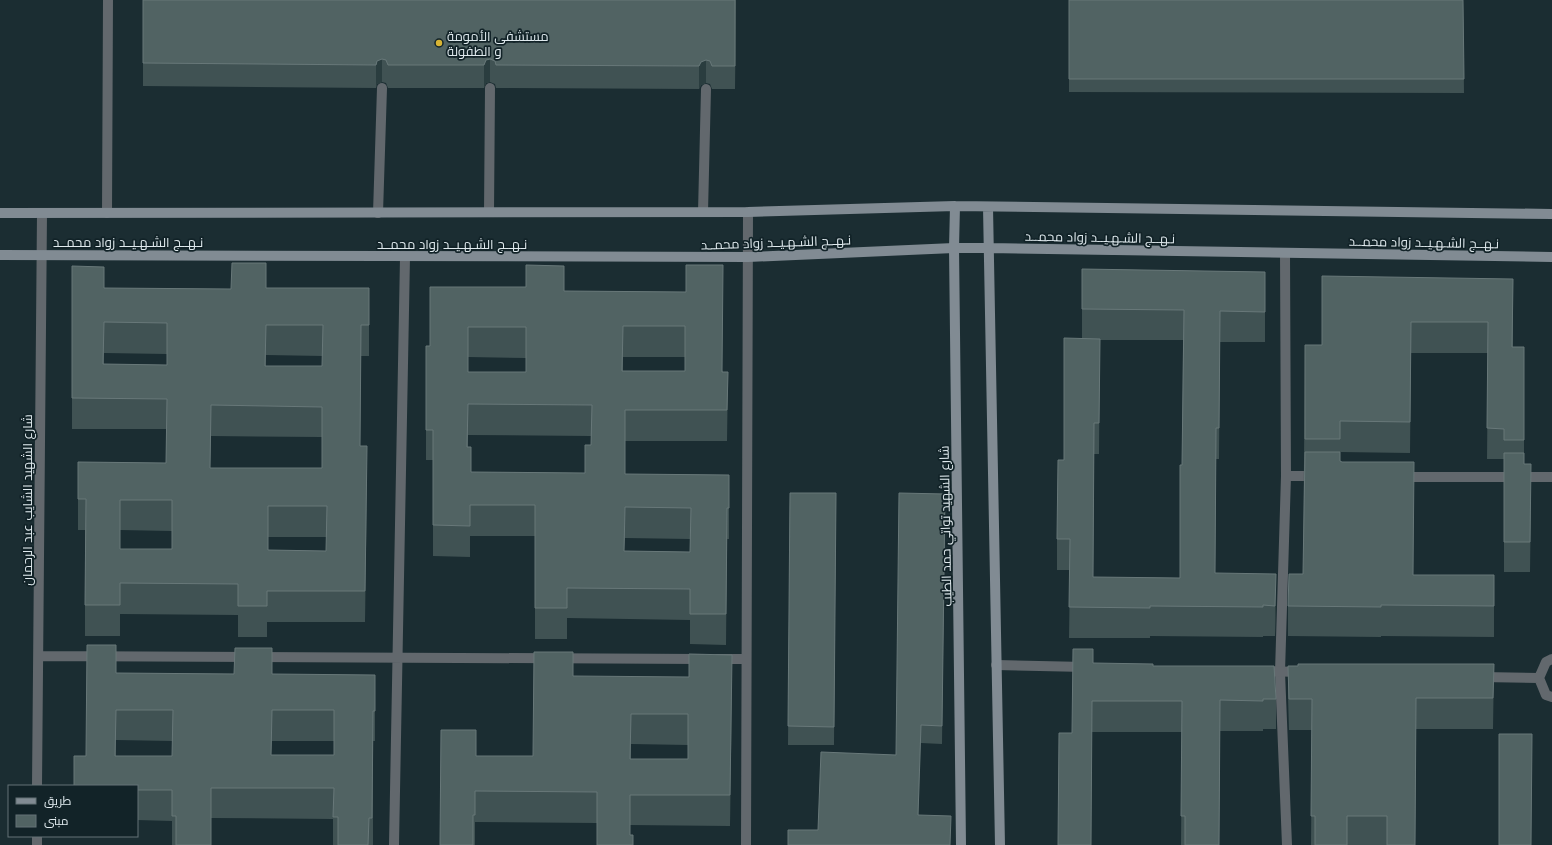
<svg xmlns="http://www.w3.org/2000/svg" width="1552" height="845" font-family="Inter,Cairo,sans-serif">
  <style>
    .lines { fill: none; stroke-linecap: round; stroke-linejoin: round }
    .lane { stroke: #62686d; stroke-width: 10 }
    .street { stroke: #62686d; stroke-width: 10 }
    .secondary { stroke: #818b93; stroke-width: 10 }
    .wall { fill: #405253; fill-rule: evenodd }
    .shaded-wall { fill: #2a3d3f }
    .building { fill: #516363; stroke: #687879; fill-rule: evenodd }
    .poi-dot { fill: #d8b434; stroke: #122328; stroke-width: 1.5 }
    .labels { text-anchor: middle; stroke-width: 3.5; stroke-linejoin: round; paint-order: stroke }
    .poi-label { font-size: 13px; fill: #e0eaee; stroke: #122328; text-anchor: start }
    .street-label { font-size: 13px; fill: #e0eaee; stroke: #122328 }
  </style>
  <rect width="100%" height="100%" fill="#1b2d32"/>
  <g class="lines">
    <!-- lane -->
    <path class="lane" d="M 489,212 L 490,88
      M 703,212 L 706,89
      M 107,213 L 108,0
      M 378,213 L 382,88
      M 1285,253 L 1286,476
      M 1401,477 L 1552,477
      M 1287,845 L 1280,672 L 1286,476 L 1317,476"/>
    <!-- street -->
    <path class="street" d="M 39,656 L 702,659
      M 718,659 L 746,659
      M 1552,659 L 1546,662 L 1539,678 L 1546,695 L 1552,697
      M 996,665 L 1086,667
      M 1262,671 L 1302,672
      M 1481,677 L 1539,678
      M 37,786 L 42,213
      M 37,845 L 37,836
      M 394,845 L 405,257
      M 746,845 L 748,212"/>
    <!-- secondary -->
    <path class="secondary" d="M 955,206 L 954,248 L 961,845
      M 988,207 L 1000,845
      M 0,213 L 748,212 L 955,206 L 1552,214
      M 0,255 L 748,257 L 954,248 L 988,248 L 1552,257"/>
  </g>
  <!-- wall -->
  <path class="wall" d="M 143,0 L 736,0 L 735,89 L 712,89 L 710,84 L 706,83 L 701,85 L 699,89 L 496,88 L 495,84 L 490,82 L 486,83 L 484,88 L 388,88 L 386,83 L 382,82 L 377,84 L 376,88 L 143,86 Z
    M 1069,0 L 1463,0 L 1464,93 L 1069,92 Z
    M 72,266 L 104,288 L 231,289 L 266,288 L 369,288 L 369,356 L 361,356 L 360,446 L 367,477 L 365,622 L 267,622 L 267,637 L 238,637 L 238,615 L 120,614 L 120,636 L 85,636 L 85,530 L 78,530 L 78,462 L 166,463 L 166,429 L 72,429 ZM 104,353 L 167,354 L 167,365 L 104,364 ZM 266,355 L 323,356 L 322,366 L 266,366 ZM 211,436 L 322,437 L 322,468 L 210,468 ZM 120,530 L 172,531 L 172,549 L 120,549 ZM 268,537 L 327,537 L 326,551 L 268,550 Z
    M 1082,269 L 1265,272 L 1265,342 L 1220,342 L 1219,459 L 1216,459 L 1215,573 L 1276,605 L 1275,636 L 1263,636 L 1263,637 L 1150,636 L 1150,638 L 1069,638 L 1070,570 L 1057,570 L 1057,539 L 1064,460 L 1082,339 ZM 1100,340 L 1183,340 L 1182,465 L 1180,578 L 1093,577 L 1094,454 L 1099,454 Z
    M 1513,279 L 1513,347 L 1524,347 L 1524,464 L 1531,495 L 1530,572 L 1504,572 L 1504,459 L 1487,459 L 1488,353 L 1411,353 L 1410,453 L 1340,452 L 1340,461 L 1413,575 L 1494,575 L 1494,637 L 1381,636 L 1381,637 L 1288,636 L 1288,606 L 1303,574 L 1305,345 L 1322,345 Z
    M 526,287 L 564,291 L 686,292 L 723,372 L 728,372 L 727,441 L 625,441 L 625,474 L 729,475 L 729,539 L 727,539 L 726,645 L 690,644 L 690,620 L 567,618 L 567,639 L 535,639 L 535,536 L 470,536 L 470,557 L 433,556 L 433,460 L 426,460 L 426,346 L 430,346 ZM 468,357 L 526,358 L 526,372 L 468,372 ZM 623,357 L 685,357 L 685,371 L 623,371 ZM 468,435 L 591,436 L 591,445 L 585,473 L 471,472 L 468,447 ZM 625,538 L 690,539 L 690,552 L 624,551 Z
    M 790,493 L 836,493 L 834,745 L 788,745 Z
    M 945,494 L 942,744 L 921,743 L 818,830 L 896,755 Z
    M 1093,663 L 1153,666 L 1276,699 L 1276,729 L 1263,729 L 1263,731 L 1220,731 L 1219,845 L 1181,845 L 1182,732 L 1092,732 L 1072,733 Z
    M 1494,664 L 1493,729 L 1416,729 L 1415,845 L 1311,845 L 1312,730 L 1289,730 L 1288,697 L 1288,666 Z
    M 116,673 L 375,675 L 375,741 L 373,741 L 373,845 L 333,845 L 333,819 L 211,818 L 211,845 L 172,845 L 172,821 L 137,820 L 137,786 L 86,756 ZM 116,740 L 173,741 L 172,756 L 116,756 ZM 272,741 L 334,741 L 334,755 L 271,755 Z
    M 573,676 L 732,686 L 730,826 L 630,825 L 630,835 L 633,845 L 597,823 L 475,822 L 475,845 L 440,845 L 476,756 L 533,756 ZM 631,744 L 688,745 L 688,759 L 631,759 Z"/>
  <!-- shaded-wall -->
  <path class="shaded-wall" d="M 382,59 L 382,82 L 377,84 L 376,88 L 376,65 L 377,61 Z
    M 490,59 L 490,82 L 486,83 L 484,88 L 484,65 L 486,60 Z
    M 706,60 L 706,83 L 701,85 L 699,89 L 699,66 L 701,62 Z
    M 367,446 L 367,477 L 365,622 L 365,591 Z
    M 1276,574 L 1276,605 L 1275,636 L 1275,606 Z
    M 732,655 L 732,686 L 730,826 L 730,795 Z
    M 921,725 L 921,743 L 918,833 L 918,815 Z"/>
  <!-- building -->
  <path class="building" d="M 143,0 L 735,0 L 735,66 L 712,66 L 710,61 L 706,60 L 701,62 L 699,66 L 496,65 L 495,61 L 490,59 L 486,60 L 484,65 L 388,65 L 386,60 L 382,59 L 377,61 L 376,65 L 143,63 Z
    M 1069,0 L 1463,0 L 1464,79 L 1069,79 Z
    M 232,263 L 266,263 L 266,288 L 369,288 L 369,325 L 361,325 L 360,446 L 367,446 L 365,591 L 267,591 L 267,606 L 238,606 L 238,584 L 120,583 L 120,605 L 85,605 L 86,499 L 78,499 L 78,462 L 166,463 L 167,399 L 72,398 L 72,266 L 104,267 L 104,288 L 231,289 ZM 104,322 L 167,323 L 167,365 L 103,364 ZM 266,325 L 323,325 L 322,366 L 265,366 ZM 211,405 L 322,407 L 322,468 L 210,468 ZM 120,500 L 172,500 L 172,549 L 120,549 ZM 268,506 L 327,506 L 326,551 L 268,550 Z
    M 526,265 L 564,266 L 564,291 L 686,292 L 686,265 L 723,265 L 722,372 L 728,372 L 727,410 L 625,410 L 625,474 L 729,475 L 729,508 L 727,508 L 726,614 L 690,614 L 690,589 L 567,588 L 567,608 L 535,608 L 535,505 L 470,505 L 470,526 L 433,525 L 433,430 L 426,430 L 426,346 L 430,346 L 430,287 L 526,287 ZM 623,326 L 685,326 L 685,371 L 622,371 ZM 468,327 L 526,327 L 526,372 L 468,372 ZM 468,404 L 592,405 L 591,445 L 585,445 L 585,473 L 471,472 L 471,447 L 467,447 ZM 625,507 L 691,508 L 690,552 L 624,551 Z
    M 1082,269 L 1265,272 L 1265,312 L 1220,311 L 1219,428 L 1216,428 L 1215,573 L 1276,574 L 1275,606 L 1263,605 L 1263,607 L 1150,606 L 1150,608 L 1069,607 L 1070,539 L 1057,539 L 1058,460 L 1064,460 L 1064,338 L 1100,339 L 1099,423 L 1094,423 L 1093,577 L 1180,578 L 1180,465 L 1182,465 L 1184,310 L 1082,309 Z
    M 1322,276 L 1513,279 L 1512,347 L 1524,347 L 1524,440 L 1504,440 L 1504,429 L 1487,428 L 1488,322 L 1411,322 L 1410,422 L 1340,421 L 1340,439 L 1305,439 L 1305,345 L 1322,345 Z
    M 1305,452 L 1340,452 L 1340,461 L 1342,462 L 1414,462 L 1413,575 L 1494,575 L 1494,606 L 1381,605 L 1381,607 L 1288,606 L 1289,574 L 1303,574 Z
    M 1504,453 L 1524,453 L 1524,464 L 1531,464 L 1530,542 L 1504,542 Z
    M 790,493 L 836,493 L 834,727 L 788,726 Z
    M 899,493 L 945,494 L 942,726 L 921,725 L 918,815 L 951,816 L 950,845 L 788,845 L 788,830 L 818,830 L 821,752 L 896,755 Z
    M 87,645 L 116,645 L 116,673 L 234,674 L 235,648 L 272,648 L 272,674 L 375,675 L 375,711 L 373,711 L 372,818 L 369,818 L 368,845 L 338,845 L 338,817 L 333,817 L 334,788 L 211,788 L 211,845 L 176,845 L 176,816 L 172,816 L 172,790 L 137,790 L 137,786 L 74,786 L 74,756 L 86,756 ZM 116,710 L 173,710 L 172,756 L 115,756 ZM 272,710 L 334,710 L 334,755 L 271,755 Z
    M 1073,649 L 1093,649 L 1093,663 L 1153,664 L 1153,666 L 1274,666 L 1276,699 L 1263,699 L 1263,701 L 1220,700 L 1219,845 L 1185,845 L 1185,816 L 1181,816 L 1182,701 L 1092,701 L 1091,845 L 1058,845 L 1059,733 L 1072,733 Z
    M 534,652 L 573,652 L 573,676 L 689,677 L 689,654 L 732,655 L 730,795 L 630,795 L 630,835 L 633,835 L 633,845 L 597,845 L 597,792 L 475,791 L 475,815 L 473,815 L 473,845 L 440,845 L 441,730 L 476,730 L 476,756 L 533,756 ZM 631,714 L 688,714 L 688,759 L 630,759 Z
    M 1298,664 L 1494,664 L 1493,698 L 1416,698 L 1415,845 L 1387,845 L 1387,816 L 1347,816 L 1347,845 L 1315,845 L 1315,816 L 1311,816 L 1312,699 L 1289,699 L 1288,666 L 1298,666 Z
    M 1499,734 L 1532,734 L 1531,845 L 1499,845 Z"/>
  <!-- markers -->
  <circle class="poi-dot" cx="439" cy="43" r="4"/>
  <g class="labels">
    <!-- poi labels -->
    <g class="poi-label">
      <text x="447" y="41">مستشفى الأمومة<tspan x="447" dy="15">و الطفولة</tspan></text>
    </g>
    <!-- street labels -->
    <g class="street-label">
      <text transform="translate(1100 237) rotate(1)" y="5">نـهــج الشـهـيــد زواد محمــد</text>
      <text x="128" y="247">نـهــج الشـهـيــد زواد محمــد</text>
      <text transform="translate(776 242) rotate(-2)" y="5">نـهــج الشـهـيــد زواد محمــد</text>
      <text transform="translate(1424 242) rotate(1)" y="5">نـهــج الشـهـيــد زواد محمــد</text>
      <text x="452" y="249">نـهــج الشـهـيــد زواد محمــد</text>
      <text transform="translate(27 500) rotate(-90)" y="5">شارع الشهيد الشايب عبد الرحمان</text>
      <text transform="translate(945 526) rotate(-91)" y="5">شارع الشهيد تواتي حمد الطيب</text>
    </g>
  </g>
  <!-- legend -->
  <rect x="8" y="785" width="130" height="52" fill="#122328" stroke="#647377"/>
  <rect x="16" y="798" width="20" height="6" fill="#818b93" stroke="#647377"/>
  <text x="44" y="805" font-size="12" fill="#e0eaee">طريق</text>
  <rect x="16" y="815" width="20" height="12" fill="#516363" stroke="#647377"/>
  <text x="44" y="825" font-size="12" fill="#e0eaee">مبنى</text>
</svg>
